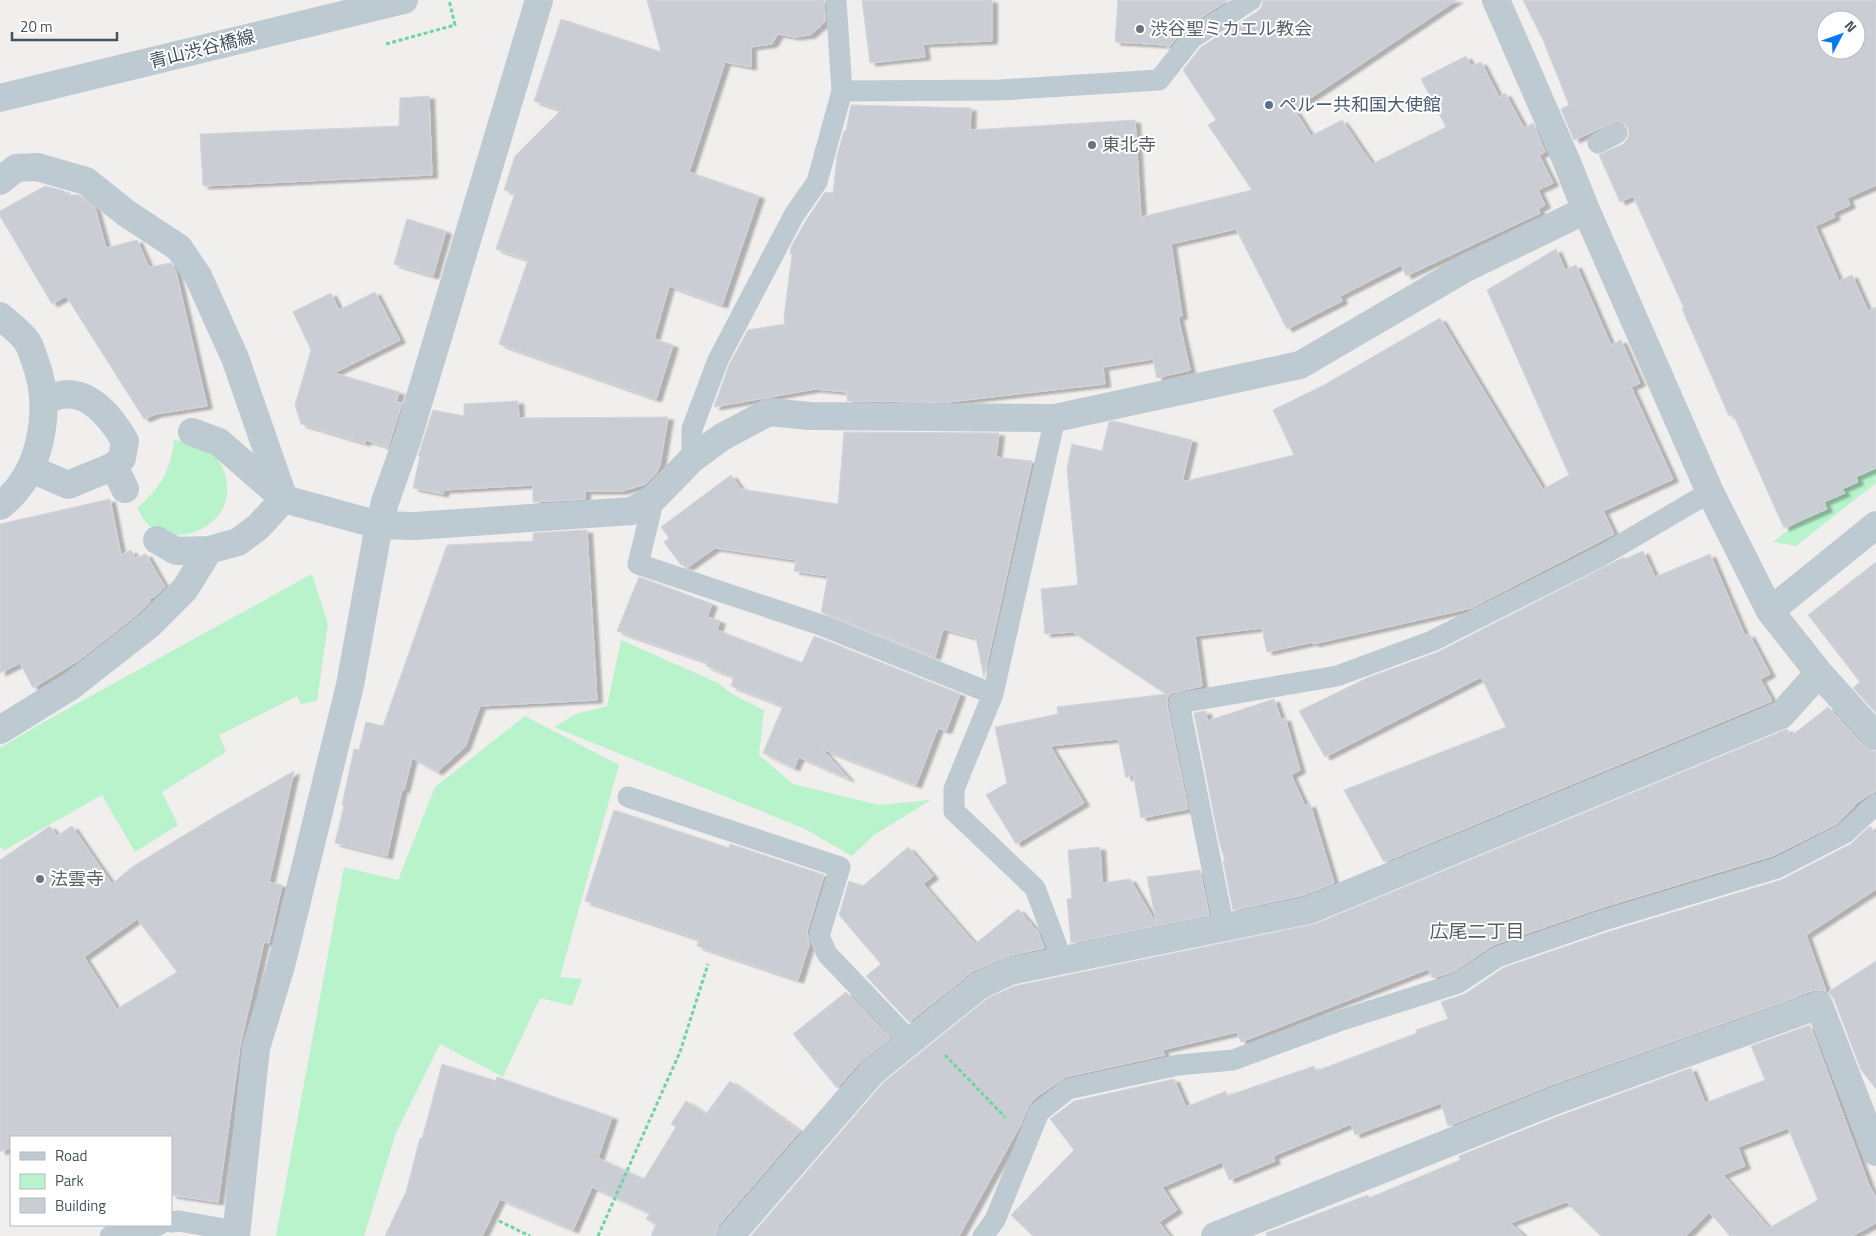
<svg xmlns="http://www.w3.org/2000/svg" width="1876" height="1236" font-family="'Titillium Web','Noto Sans JP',sans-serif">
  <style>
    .green { fill: #b8f3cc }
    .building { fill: #caced4; stroke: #d2d5db; fill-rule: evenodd; filter: url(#shadow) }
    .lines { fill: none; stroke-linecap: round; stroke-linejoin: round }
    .path { stroke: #6dd59d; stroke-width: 3; stroke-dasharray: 4 2.5; stroke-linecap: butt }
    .service { stroke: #bdcad2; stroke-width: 21 }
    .pedestrian { stroke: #bdcad2; stroke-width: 28 }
    .minor { stroke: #bdcad2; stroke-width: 28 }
    .tertiary { stroke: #bdcad2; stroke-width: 28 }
    .worship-dot { fill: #6b7280; stroke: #fff; stroke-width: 2 }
    .service-dot { fill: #5c6f8a; stroke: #fff; stroke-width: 2 }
    .labels { text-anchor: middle; stroke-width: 4; stroke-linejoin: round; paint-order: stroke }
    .worship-label { font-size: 18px; fill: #5b616d; stroke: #fff; text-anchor: start }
    .street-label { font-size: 18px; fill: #45535e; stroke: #fff }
    .service-label { font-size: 18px; fill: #4e5e75; stroke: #fff; text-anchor: start }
    .neighbourhood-label { font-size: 19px; fill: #5a5f64; stroke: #fff }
  </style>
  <defs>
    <filter id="shadow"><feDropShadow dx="5.5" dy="3" stdDeviation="1" flood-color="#0004"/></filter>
  </defs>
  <rect width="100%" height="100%" fill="#f1eeee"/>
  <!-- green -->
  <path class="green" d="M 174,440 C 180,441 187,441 193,442 C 221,448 236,486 222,510 C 207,536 166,545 145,521 C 142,518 140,512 137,508 C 161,488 170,471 174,440 Z
    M 1876,460 L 1876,483 L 1796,546 L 1773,542 Z
    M 312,574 L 328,624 L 317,701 L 301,704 L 297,696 L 219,735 L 226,752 L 162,792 L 178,825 L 135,852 L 102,795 L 3,851 L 0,846 L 0,748 L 49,719 Z
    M 621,640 L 718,683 L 732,694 L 764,710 L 759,755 L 793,784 L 879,805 L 931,800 L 874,835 L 852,856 L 805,829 L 554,727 L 576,714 L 607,706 Z
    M 525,716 L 619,765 L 560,977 L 582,979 L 572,1006 L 540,998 L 503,1077 L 440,1044 L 396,1133 L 364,1236 L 276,1236 L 344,867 L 398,880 L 435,787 Z"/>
  <!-- building -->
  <path class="building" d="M 647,0 L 824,0 L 825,22 L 810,35 L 795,37 L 778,34 L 772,44 L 751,47 L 751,67 L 725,62 L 689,172 L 759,196 L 722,305 L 669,286 L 654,339 L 673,345 L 656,399 L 499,344 L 528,260 L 496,249 L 515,193 L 504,190 L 515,156 L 561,110 L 534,101 L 561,19 L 661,52 Z
    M 862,0 L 992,0 L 992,41 L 923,44 L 925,57 L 870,63 Z
    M 1118,0 L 1228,0 L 1185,28 L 1168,48 L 1166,45 L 1115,42 Z
    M 1263,0 L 1457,0 L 1294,109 L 1311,136 L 1342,120 L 1372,164 L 1446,127 L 1421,79 L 1466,56 L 1471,66 L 1481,62 L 1499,97 L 1505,93 L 1524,128 L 1533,123 L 1545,152 L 1539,155 L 1553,183 L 1538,190 L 1545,205 L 1538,209 L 1540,213 L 1406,276 L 1401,265 L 1340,296 L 1342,301 L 1287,329 L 1236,229 L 1171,244 L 1182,316 L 1178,317 L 1190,370 L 1157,378 L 1153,359 L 1103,367 L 1105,384 L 948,402 L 847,401 L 847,392 L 815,389 L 714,407 L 729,365 L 748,330 L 785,324 L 784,317 L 792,254 L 790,254 L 791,247 L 805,222 L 825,192 L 833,193 L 837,156 L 844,131 L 846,131 L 851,105 L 971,108 L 970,130 L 1135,120 L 1141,217 L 1252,190 L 1208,125 L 1216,120 L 1183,70 L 1201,47 L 1258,11 L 1262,6 Z
    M 1523,0 L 1876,0 L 1876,185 L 1847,198 L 1850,205 L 1833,213 L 1835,217 L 1815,226 L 1839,281 L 1852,275 L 1868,311 L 1876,307 L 1876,468 L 1856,477 L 1858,482 L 1842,489 L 1845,493 L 1824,502 L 1827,509 L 1784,528 L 1733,414 L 1729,416 L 1682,309 L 1684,308 L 1633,196 L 1620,202 L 1599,155 L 1623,144 L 1627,140 L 1629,134 L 1628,128 L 1624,123 L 1617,121 L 1574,140 L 1561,109 L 1569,105 L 1543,40 ZM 1826,20 L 1856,20 L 1856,50 L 1826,50 Z
    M 429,96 L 432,175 L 203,186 L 200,134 L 399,126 L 400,98 Z
    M 45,186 L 64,191 L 67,195 L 79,195 L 95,208 L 106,248 L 137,240 L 149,267 L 171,263 L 176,272 L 207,406 L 156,414 L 144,419 L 66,296 L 52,304 L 0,216 L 0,211 Z
    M 407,219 L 446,231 L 433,276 L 394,264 Z
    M 1556,249 L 1565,270 L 1576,265 L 1611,345 L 1621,340 L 1640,383 L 1631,387 L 1673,479 L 1603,511 L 1614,534 L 1471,608 L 1313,644 L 1313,642 L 1267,652 L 1262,628 L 1195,636 L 1202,686 L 1171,693 L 1167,698 L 1167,705 L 1188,809 L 1141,818 L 1133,774 L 1126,778 L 1118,739 L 1050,746 L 1084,803 L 1016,844 L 986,795 L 1007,783 L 995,727 L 1058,714 L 1057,707 L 1166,694 L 1073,632 L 1045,634 L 1041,589 L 1078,585 L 1067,469 L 1072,444 L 1102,451 L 1109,422 L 1114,421 L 1192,440 L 1182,482 L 1294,455 L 1273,410 L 1324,385 L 1440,318 L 1543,489 L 1569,475 L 1487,290 Z
    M 375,292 L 400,340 L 334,373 L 399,392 L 396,402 L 402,403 L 388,447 L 366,440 L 365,443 L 301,424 L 295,405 L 311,350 L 293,312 L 331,293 L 339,310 Z
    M 518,401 L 519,418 L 668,417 L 660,465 L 656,473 L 646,484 L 622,491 L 585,491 L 585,499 L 533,502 L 533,485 L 444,490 L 443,494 L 413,488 L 420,456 L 418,456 L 433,410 L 464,416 L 464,404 Z
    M 844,432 L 999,433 L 996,457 L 1032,461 L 984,677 L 976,638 L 943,629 L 935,657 L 821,612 L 828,576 L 794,571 L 796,560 L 715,548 L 688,567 L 681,565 L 664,542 L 669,538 L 661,527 L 731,475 L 741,489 L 838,504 Z
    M 110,499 L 121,555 L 131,550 L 135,558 L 146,554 L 165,587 L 156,596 L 149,599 L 150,602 L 139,613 L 79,660 L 33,688 L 20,663 L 0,673 L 0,524 Z
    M 587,530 L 597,700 L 480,706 L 465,747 L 437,772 L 412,758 L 404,790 L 402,789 L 387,856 L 335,843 L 344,806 L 342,805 L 354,749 L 359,750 L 366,722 L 383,726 L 447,545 L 533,541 L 533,533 Z
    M 1643,551 L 1655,577 L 1710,554 L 1745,636 L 1749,634 L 1770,674 L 1760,679 L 1772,701 L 1384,862 L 1344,790 L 1506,727 L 1481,677 L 1325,757 L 1299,711 L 1367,678 L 1438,652 L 1624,557 L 1625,559 Z
    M 1876,562 L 1876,713 L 1853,688 L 1860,682 L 1808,615 Z
    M 639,577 L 712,604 L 707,617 L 720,621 L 717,630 L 802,663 L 814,636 L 960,694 L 946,731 L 938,728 L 916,785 L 822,749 L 849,779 L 799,757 L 794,768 L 763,753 L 783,706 L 731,686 L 734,677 L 706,666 L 707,662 L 617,631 Z
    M 1274,699 L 1281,719 L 1285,718 L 1300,770 L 1291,775 L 1305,806 L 1310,804 L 1334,883 L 1304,895 L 1233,910 L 1223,861 L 1225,861 L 1219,841 L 1194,713 L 1206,711 L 1207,721 Z
    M 1828,707 L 1864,746 L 1871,751 L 1876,751 L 1876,791 L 1868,795 L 1854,805 L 1855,806 L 1838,823 L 1772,856 L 1600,908 L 1493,945 L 1453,972 L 1432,978 L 1428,969 L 1241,1042 L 1237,1032 L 1162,1050 L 1165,1055 L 1065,1077 L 1035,1098 L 1028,1107 L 1021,1124 L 959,1236 L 751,1236 L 884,1082 L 988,998 L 1015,986 L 1315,924 L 1787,729 L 1791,736 Z
    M 294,771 L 269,882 L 282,885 L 269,943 L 264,942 L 240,1046 L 218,1202 L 171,1195 L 171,1137 L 11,1137 L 11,1147 L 0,1152 L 0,860 L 50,826 L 57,836 L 72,826 L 112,884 L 132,867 L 219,814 ZM 137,919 L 177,972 L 117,1009 L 84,957 Z
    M 614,810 L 729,848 L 730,844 L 824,875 L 807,932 L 809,945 L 798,980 L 697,946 L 699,939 L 585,901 Z
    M 1870,826 L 1876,834 L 1876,889 L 1806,935 L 1826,991 L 1821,990 L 1814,990 L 1800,995 L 1798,992 L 1799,996 L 1551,1085 L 1448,1126 L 1441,1103 L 1355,1135 L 1351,1124 L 1273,1156 L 1275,1161 L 1229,1180 L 1222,1162 L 1162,1187 L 1177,1210 L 1159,1222 L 1169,1236 L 1033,1236 L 1011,1215 L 1074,1150 L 1050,1119 L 1074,1101 L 1174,1079 L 1186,1107 L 1226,1091 L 1227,1096 L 1314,1066 L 1316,1071 L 1417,1033 L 1416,1030 L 1448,1019 L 1441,1002 L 1465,994 L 1503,968 L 1608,932 L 1781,880 L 1851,844 Z
    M 908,847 L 933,876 L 923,884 L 975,944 L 1018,909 L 1038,932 L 1044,948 L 1007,956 L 973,971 L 909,1022 L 866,976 L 881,964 L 839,915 L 849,881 L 863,886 Z
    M 1100,847 L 1102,883 L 1130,879 L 1157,925 L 1147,877 L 1200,870 L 1209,915 L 1071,943 L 1067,899 L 1072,898 L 1068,850 Z
    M 1876,961 L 1876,1089 L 1861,1070 L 1834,999 L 1828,992 Z
    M 846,992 L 890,1038 L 861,1061 L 837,1088 L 793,1034 Z
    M 1810,1025 L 1869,1185 L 1876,1198 L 1876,1223 L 1852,1236 L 1730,1236 L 1709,1212 L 1686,1236 L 1601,1236 L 1566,1202 L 1510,1223 L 1524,1236 L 1267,1236 L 1266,1233 L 1368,1195 L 1369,1198 L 1460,1160 L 1459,1156 L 1562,1115 L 1691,1068 L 1705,1103 L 1765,1080 L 1751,1046 ZM 1788,1128 L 1818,1200 L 1769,1228 L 1723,1175 L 1745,1166 L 1738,1147 Z
    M 442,1064 L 496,1081 L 497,1077 L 612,1117 L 598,1158 L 644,1179 L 676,1127 L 671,1124 L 686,1101 L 706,1114 L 730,1081 L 800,1131 L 718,1226 L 715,1236 L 651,1236 L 656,1224 L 646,1219 L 650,1213 L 592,1187 L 573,1230 L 500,1199 L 482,1236 L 385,1236 L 406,1192 L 420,1138 L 422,1139 Z"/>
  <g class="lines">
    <!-- path -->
    <path class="path" d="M 386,44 L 455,25 L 449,0
      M 945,1055 L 1005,1117
      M 499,1221 L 530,1236
      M 598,1236 L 680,1052 L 708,964"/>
    <!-- service -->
    <path class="service" d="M 842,91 L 1000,90 L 1159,80 L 1192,38 L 1251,0
      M 1598,143 L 1617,133
      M 1055,418 L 993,694 L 954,789 L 954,811 L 1035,888 L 1062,960
      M 692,459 L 692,429 L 718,360 L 794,215 L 817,182 L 842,91 L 836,0
      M 654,498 L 638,564 L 821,625 L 993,694
      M 628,797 L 840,867 L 819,936 L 827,954 L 910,1041
      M 1224,928 L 1179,703 L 1337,676 L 1432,641 L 1601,556 L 1710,492
      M 171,1222 L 179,1221 L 236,1231
      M 110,1236 L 159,1225
      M 983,1236 L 995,1220 L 1039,1112 L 1068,1089 L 1178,1065 L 1233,1060 L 1342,1020 L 1458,983 L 1497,957 L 1604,920 L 1777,868 L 1845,833 L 1876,804"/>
    <!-- pedestrian -->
    <path class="pedestrian" d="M 0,181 L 16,168 L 37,167 L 86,181 L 126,213 L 179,248 L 198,276 L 235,358 L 284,499 L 379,525
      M 0,316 C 9,324 22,333 28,343 C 31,348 33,356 35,361 C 53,409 42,474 0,506
      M 114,466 L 125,489
      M 31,469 L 68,485 L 114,466 L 122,458 L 125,441 C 108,412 80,379 44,402
      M 157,540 L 176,551 L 209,550 L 238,542 L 258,527 L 284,499 L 219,442 L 192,432
      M 0,730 L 71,686 L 149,625 L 185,589 L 209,550"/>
    <!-- minor -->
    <path class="minor" d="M 1496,0 L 1566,160 L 1586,210 L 1710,492 L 1770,611 L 1819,673 L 1876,736
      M 379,525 L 415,526 L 632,511 L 654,498 L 692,459 L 722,437 L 769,412 L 810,416 L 1055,418 L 1300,365 L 1466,268 L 1586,210
      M 1770,611 L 1876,525
      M 236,1236 L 256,1048 L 281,966 L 350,685 L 379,525 L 385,502 L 408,437 L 539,0
      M 730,1236 L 873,1071 L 980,985 L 1010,971 L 1309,910 L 1781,715 L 1819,673
      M 1215,1236 L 1556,1100 L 1819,1005 L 1876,1152"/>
    <!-- tertiary -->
    <path class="tertiary" d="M 0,98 L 404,0"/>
  </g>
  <!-- markers -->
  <g class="worship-dot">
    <circle cx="1140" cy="29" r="5"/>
    <circle cx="1092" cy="145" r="5"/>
    <circle cx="40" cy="879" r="5"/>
  </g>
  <circle class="service-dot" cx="1269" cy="105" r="5"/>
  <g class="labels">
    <!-- worship labels -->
    <g class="worship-label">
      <text x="1150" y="35">渋谷聖ミカエル教会</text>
      <text x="1102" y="151">東北寺</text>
      <text x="50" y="885">法雲寺</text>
    </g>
    <!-- street labels -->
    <g class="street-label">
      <text transform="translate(202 49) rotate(-14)" y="6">青山渋谷橋線</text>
    </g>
    <!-- service labels -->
    <g class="service-label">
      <text x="1279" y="111">ペルー共和国大使館</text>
    </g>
    <!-- neighbourhood labels -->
    <g class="neighbourhood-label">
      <text x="1477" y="938">広尾二丁目</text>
    </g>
  </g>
  <!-- legend -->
  <rect x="10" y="1136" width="162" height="90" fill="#ffffff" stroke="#b5babf"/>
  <rect x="20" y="1152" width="25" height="8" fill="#bdcad2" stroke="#b5babf"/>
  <text x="55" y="1161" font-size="15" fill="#45535e">Road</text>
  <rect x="20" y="1174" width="25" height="15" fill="#b8f3cc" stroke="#b5babf"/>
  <text x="55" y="1186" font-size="15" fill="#45535e">Park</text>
  <rect x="20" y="1198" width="25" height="15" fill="#caced4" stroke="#b5babf"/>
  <text x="55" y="1211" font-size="15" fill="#45535e">Building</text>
  <!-- north arrow -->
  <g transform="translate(1841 35) rotate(49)"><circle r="24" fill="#ffffff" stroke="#b5babf"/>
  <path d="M0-4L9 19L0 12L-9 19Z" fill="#0778f2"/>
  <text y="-8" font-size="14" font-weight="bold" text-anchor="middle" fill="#45535e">N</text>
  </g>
  <!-- scale -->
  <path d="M12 32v8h105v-8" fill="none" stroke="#45535e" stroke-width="2.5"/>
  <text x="20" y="32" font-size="15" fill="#45535e" stroke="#ffffff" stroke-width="4" paint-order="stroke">20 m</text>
</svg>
